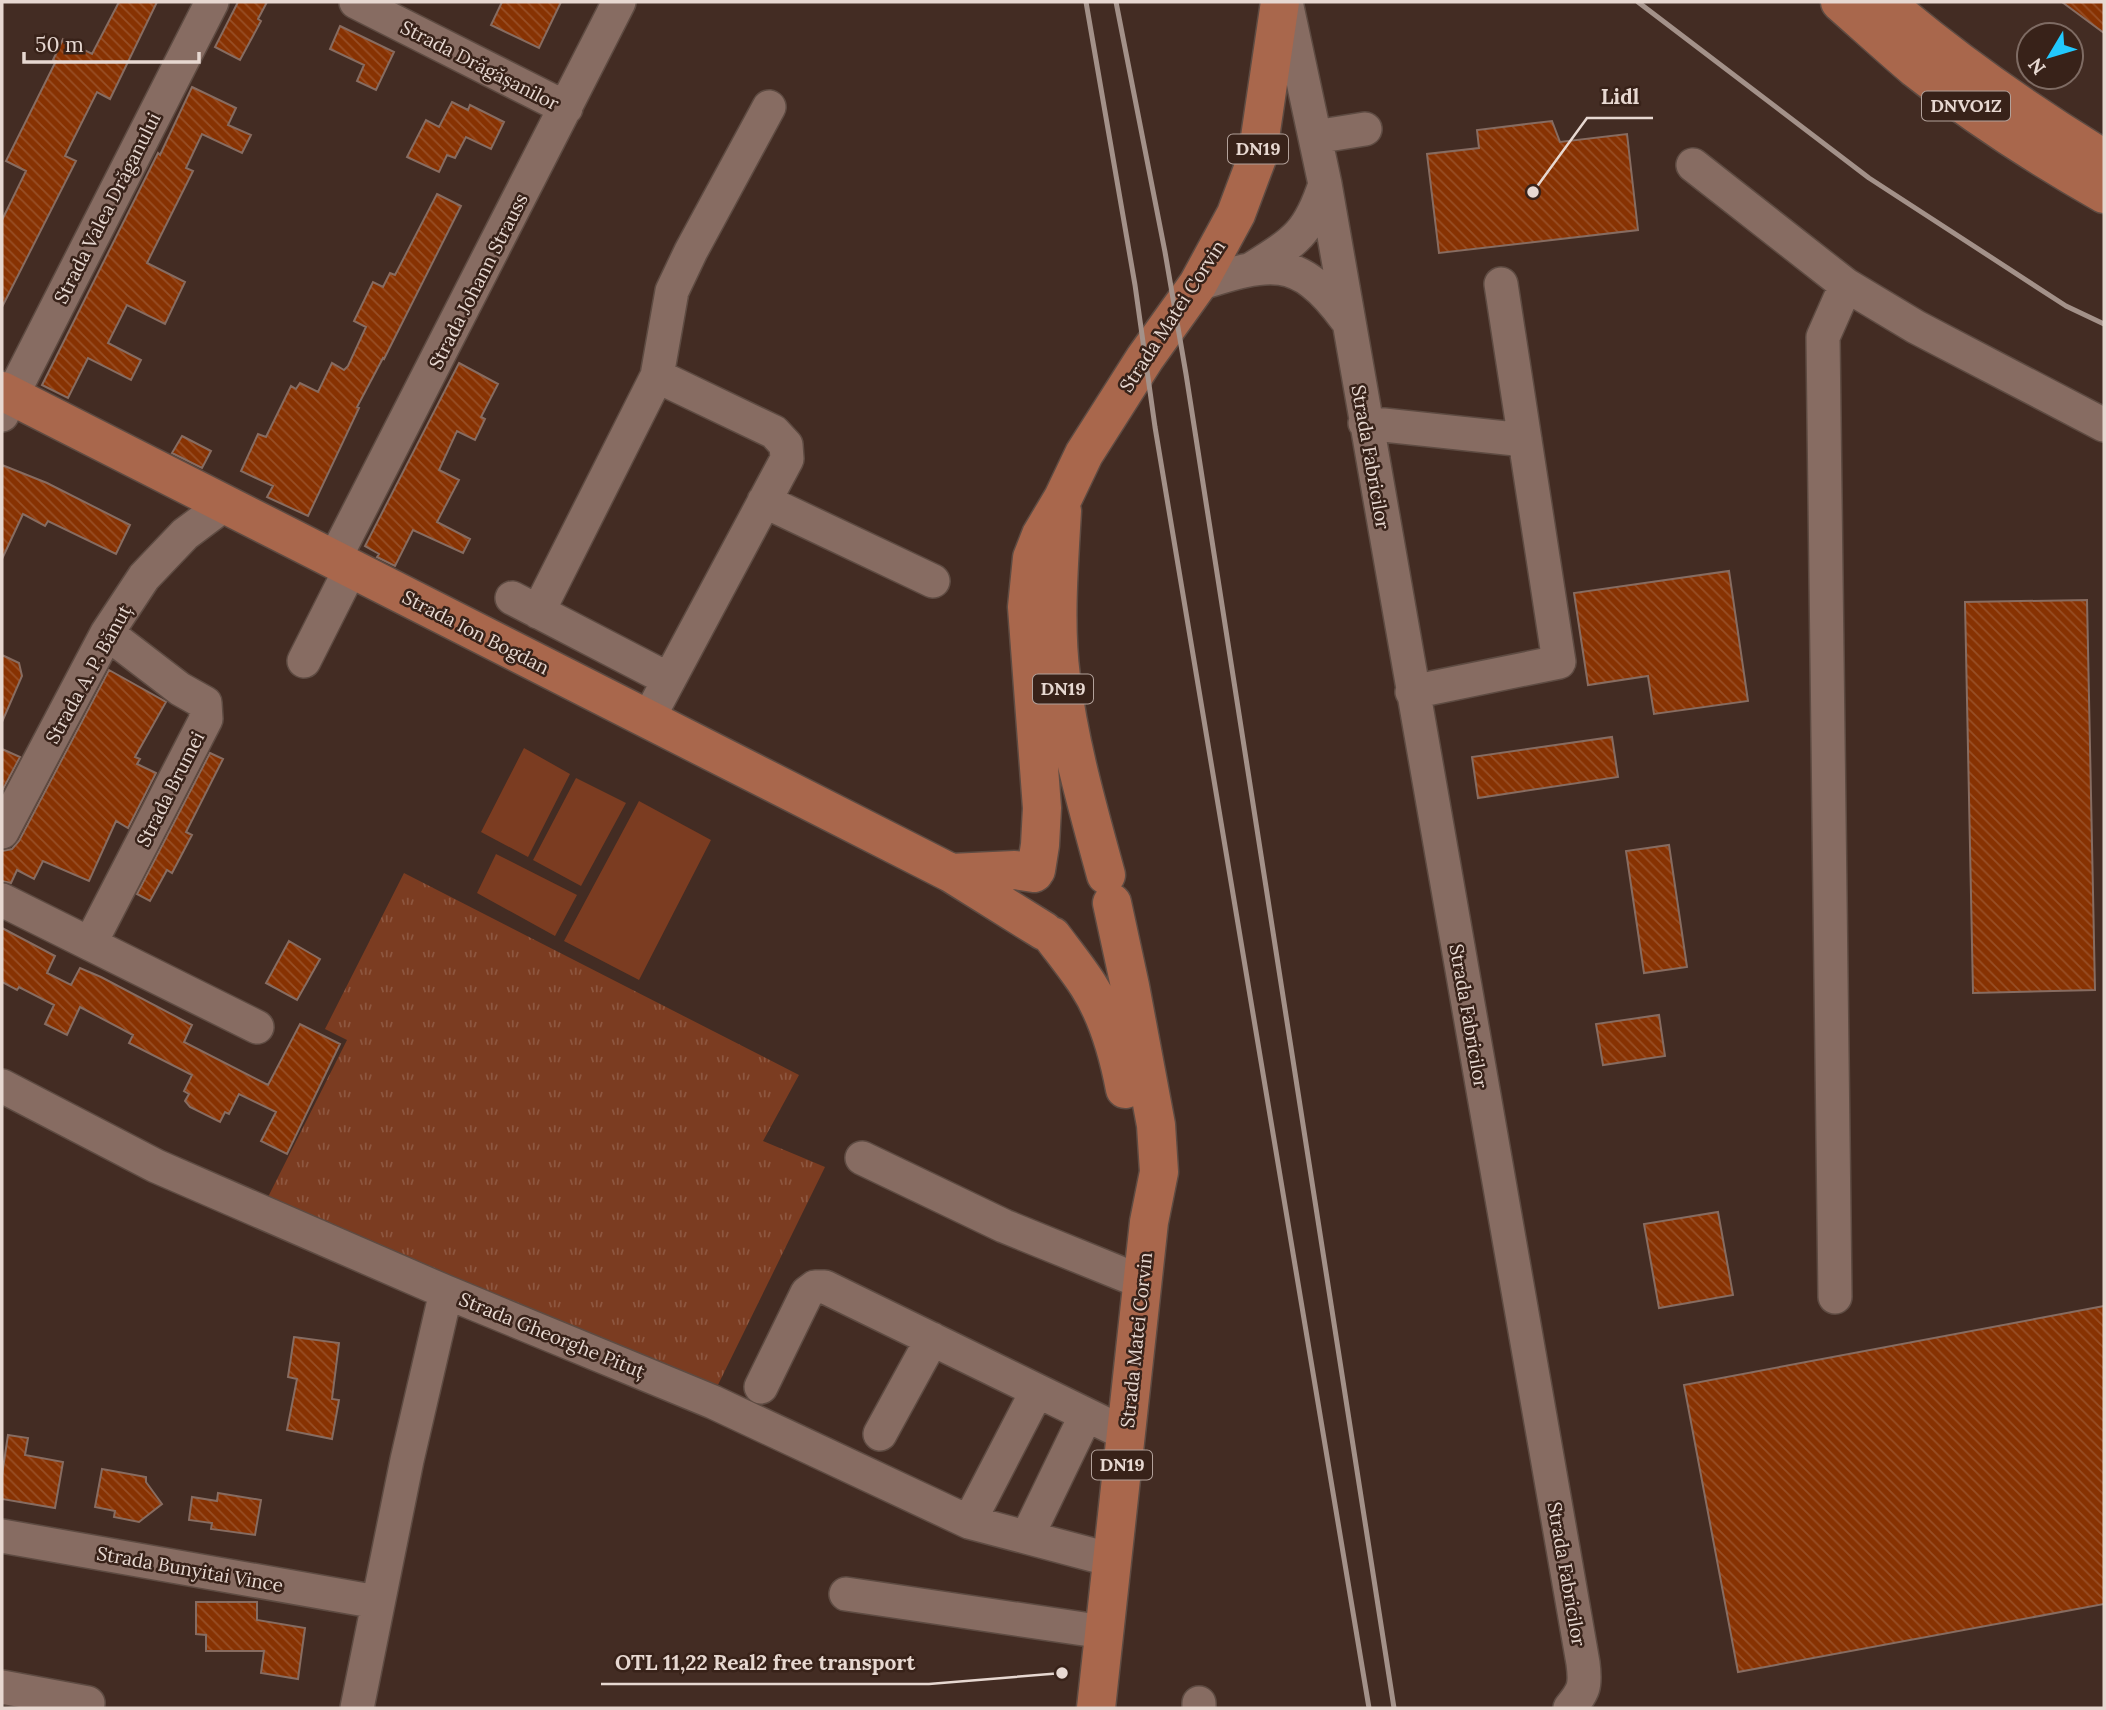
<svg xmlns="http://www.w3.org/2000/svg" width="2106" height="1710" font-family="Lora,serif">
  <style>
    .grass { fill: url(#grass-tufts) }
    .pitch { fill: #7b3c21 }
    .building { fill: url(#building-back-hatch); stroke: #876c61; stroke-width: 2 }
    .lines { fill: none; stroke-linecap: round; stroke-linejoin: round }
    .minor-casing { stroke: #5e4b42; stroke-width: 36 }
    .major-casing { stroke: #5e4b42; stroke-width: 41 }
    .minor { stroke: #876c62; stroke-width: 33 }
    .major { stroke: #a9674c; stroke-width: 38 }
    .rail { stroke: #a39189; stroke-width: 5 }
    .labels { text-anchor: middle; stroke-width: 5; stroke-linejoin: round; paint-order: stroke }
    .shield { fill: #382219; stroke: #b2a19a; stroke-width: 2 }
    .shield-label { font-size: 18px; font-weight: bold; fill: #e7d8d1 }
    .street-label { font-size: 19px; fill: #e7d8d1; stroke: #382219 }
    .leader { fill: none; stroke: #e7d8d1; stroke-width: 2.5 }
    .callout-dot { fill: #e7d8d1; stroke: #382219; stroke-width: 2.5 }
    .callout-label { font-size: 21px; text-anchor: middle; font-weight: bold; fill: #e7d8d1; stroke: #382219; stroke-width: 5; stroke-linejoin: round; paint-order: stroke }
  </style>
  <defs>
    <pattern id="grass-tufts" width="24" height="20" patternUnits="userSpaceOnUse" patternTransform="scale(1.75)"><rect width="24" height="20" fill="#7b3c21"/><path d="M3 7l-1-3M5 7V3M7 7l1-3M15 17l-1-3M17 17v-4M19 17l1-3" fill="none" stroke="#8e5740"/></pattern>
    <pattern id="building-back-hatch" width="6" height="6" patternUnits="userSpaceOnUse" patternTransform="scale(1.75)"><rect width="6" height="6" fill="#873202"/><path d="M-1 5l2 2M0 0l6 6M5-1l2 2" fill="none" stroke="#984f26"/></pattern>
  </defs>
  <rect width="100%" height="100%" fill="#432c23"/>
  <!-- grass -->
  <path class="grass" d="M 404,873 L 799,1075 L 763,1141 L 825,1167 L 714,1393 L 267,1199 L 347,1040 L 325,1029 Z"/>
  <!-- pitch -->
  <path class="pitch" d="M 524,748 L 570,774 L 528,857 L 481,832 Z
    M 576,778 L 626,803 L 581,886 L 533,860 Z
    M 639,801 L 711,840 L 639,980 L 564,941 Z
    M 496,854 L 577,895 L 555,936 L 477,893 Z"/>
  <!-- building -->
  <path class="building" d="M 119,2 L 157,2 L 110,99 L 97,92 L 65,156 L 76,161 L 2,307 L 2,220 L 26,171 L 6,161 L 56,61 L 53,60 L 63,39 L 92,54 Z
    M 238,2 L 267,2 L 258,19 L 261,21 L 240,60 L 215,47 Z
    M 502,2 L 561,2 L 539,48 L 491,25 Z
    M 2062,2 L 2104,2 L 2104,33 Z
    M 340,26 L 394,52 L 376,90 L 357,81 L 364,65 L 330,49 Z
    M 192,87 L 236,108 L 228,125 L 251,135 L 242,153 L 202,134 L 186,168 L 193,171 L 147,263 L 185,282 L 165,324 L 127,305 L 108,343 L 141,360 L 131,380 L 88,358 L 68,398 L 42,385 L 158,153 L 160,155 Z
    M 452,102 L 468,110 L 470,105 L 504,122 L 491,149 L 466,137 L 455,158 L 447,155 L 439,172 L 407,157 L 426,120 L 439,127 Z
    M 1552,121 L 1560,142 L 1627,134 L 1638,230 L 1439,253 L 1427,154 L 1479,148 L 1477,130 Z
    M 437,194 L 461,206 L 384,359 L 383,358 L 357,407 L 359,408 L 308,516 L 267,497 L 273,486 L 241,471 L 258,434 L 266,437 L 291,386 L 296,389 L 300,383 L 318,392 L 332,363 L 344,370 L 348,366 L 366,327 L 354,321 L 373,282 L 383,287 L 390,273 L 395,275 Z
    M 459,363 L 498,384 L 481,417 L 485,419 L 475,440 L 457,431 L 439,470 L 459,480 L 437,522 L 470,539 L 463,553 L 413,530 L 395,566 L 377,557 L 379,554 L 365,546 Z
    M 182,436 L 211,451 L 202,468 L 172,453 Z
    M 2,465 L 47,483 L 130,525 L 116,554 L 48,521 L 45,526 L 23,514 L 2,559 Z
    M 1729,571 L 1748,701 L 1654,714 L 1648,676 L 1588,685 L 1574,593 Z
    M 2087,600 L 2095,990 L 1973,993 L 1965,602 Z
    M 2,655 L 19,663 L 22,676 L 2,722 Z
    M 109,670 L 166,702 L 135,757 L 140,759 L 137,764 L 156,773 L 128,828 L 116,821 L 89,881 L 43,861 L 34,879 L 17,870 L 11,883 L 2,881 L 2,851 L 12,849 L 19,841 Z
    M 1612,737 L 1618,777 L 1478,798 L 1472,757 Z
    M 2,749 L 20,757 L 2,791 Z
    M 210,753 L 223,759 L 186,832 L 192,835 L 172,873 L 167,870 L 150,901 L 137,894 Z
    M 1669,845 L 1687,967 L 1644,973 L 1626,851 Z
    M 2,928 L 55,956 L 47,973 L 71,985 L 80,968 L 101,977 L 192,1025 L 184,1042 L 268,1085 L 300,1024 L 340,1044 L 287,1154 L 261,1141 L 276,1112 L 239,1094 L 229,1114 L 225,1112 L 220,1122 L 190,1107 L 185,1101 L 189,1094 L 184,1091 L 192,1075 L 129,1043 L 133,1035 L 80,1007 L 67,1035 L 45,1024 L 54,1005 L 19,987 L 17,990 L 2,982 Z
    M 289,941 L 320,959 L 297,1000 L 266,983 Z
    M 1659,1015 L 1665,1056 L 1603,1065 L 1596,1024 Z
    M 1718,1212 L 1733,1295 L 1659,1308 L 1644,1224 Z
    M 2104,1306 L 2104,1604 L 1738,1672 L 1684,1385 Z
    M 294,1337 L 339,1343 L 332,1399 L 339,1400 L 332,1439 L 287,1430 L 297,1379 L 288,1377 Z
    M 8,1435 L 28,1438 L 25,1455 L 63,1462 L 55,1508 L 2,1499 L 2,1475 Z
    M 102,1469 L 146,1477 L 146,1482 L 162,1504 L 139,1522 L 114,1517 L 115,1511 L 95,1507 Z
    M 218,1493 L 261,1500 L 255,1535 L 211,1529 L 212,1523 L 189,1520 L 192,1497 L 217,1501 Z
    M 196,1602 L 257,1602 L 257,1620 L 305,1628 L 298,1679 L 261,1673 L 264,1651 L 206,1651 L 206,1635 L 196,1634 Z"/>
  <g class="lines">
    <defs>
      <path id="minor" d="M 356,2 L 566,108
        M 1286,2 L 1325,184 L 1583,1663 C 1586,1686 1584,1691 1570,1708
        M 1315,137 L 1365,129
        M 1693,165 L 1846,285 L 1916,327 L 2104,425
        M 1253,268 C 1296,241 1309,233 1325,184
        M 1198,284 C 1269,262 1298,253 1346,319
        M 2,415 L 212,2
        M 1365,423 L 1525,440
        M 764,501 L 933,581
        M 334,560 L 619,2
        M 512,598 L 668,679
        M 538,612 L 657,376 L 672,291 L 691,251 L 769,107
        M 304,661 L 351,568
        M 1412,692 L 1559,662 L 1501,284
        M 648,719 L 787,459 L 786,445 L 774,432 L 657,376
        M 2,832 L 107,633 L 144,577 L 185,534 L 225,504
        M 2,900 L 257,1027
        M 91,942 L 206,719 L 205,703 L 180,689 L 107,633
        M 2,1086 L 156,1166 L 446,1292 L 713,1402 L 969,1522 L 1112,1560
        M 862,1158 L 1004,1226 L 1142,1282
        M 1835,1297 L 1823,337 L 1846,285
        M 761,1387 L 807,1293 L 815,1287 L 825,1287 L 1126,1434
        M 880,1434 L 932,1339
        M 969,1522 L 1037,1391
        M 2,1536 L 377,1602
        M 1027,1537 L 1086,1415
        M 846,1594 L 1104,1632
        M 2,1687 L 88,1703
        M 357,1708 L 407,1460 L 446,1292
        M 1199,1708 L 1199,1703"/>
      <path id="major" d="M 1840,2 C 1865,24 1890,47 1916,69 C 1975,116 2039,157 2104,194
        M 1885,2 C 1954,61 2027,112 2104,159
        M 2,391 L 951,873 L 1044,931
        M 1062,511 C 1059,564 1054,624 1061,677 C 1069,744 1088,809 1106,875
        M 1036,870 L 1040,845 L 1042,808 L 1027,607 L 1032,558 L 1041,535 L 1063,498 L 1084,454 L 1145,358 L 1198,284 L 1236,214 L 1257,158 L 1280,2
        M 951,873 L 1015,870 L 1034,873
        M 1052,936 C 1064,952 1077,968 1088,985 C 1108,1016 1118,1052 1125,1089
        M 1096,1708 L 1149,1222 L 1159,1172 L 1156,1125 L 1130,986 L 1112,903"/>
    </defs>
    <!-- minor casing -->
    <use href="#minor" class="minor-casing"/>
    <!-- major casing -->
    <use href="#major" class="major-casing"/>
    <!-- minor -->
    <use href="#minor" class="minor"/>
    <!-- major -->
    <use href="#major" class="major"/>
    <!-- rail -->
    <path class="rail" d="M 1086,2 L 1135,285 L 1155,427 L 1369,1708
      M 1116,2 L 1165,252 L 1186,374 L 1394,1708
      M 1638,2 L 1869,178 L 2066,306 L 2104,324"/>
  </g>
  <g class="labels">
    <!-- shield labels -->
    <g class="shield">
      <rect x="1922" y="91.5" width="88" height="29" rx="5"/>
      <rect x="1228" y="134.5" width="60" height="29" rx="5"/>
      <rect x="1033" y="674.5" width="60" height="29" rx="5"/>
      <rect x="1092" y="1450.5" width="60" height="29" rx="5"/>
    </g>
    <g class="shield-label">
      <text x="1966" y="112">DNVO1Z</text>
      <text x="1258" y="155">DN19</text>
      <text x="1063" y="695">DN19</text>
      <text x="1122" y="1471">DN19</text>
    </g>
    <!-- street labels -->
    <g class="street-label">
      <text transform="translate(480 65) rotate(27)" y="7">Strada Drăgășanilor</text>
      <text transform="translate(107 208) rotate(-63)" y="7">Strada Valea Drăganului</text>
      <text transform="translate(478 281) rotate(-63)" y="7">Strada Johann Strauss</text>
      <text transform="translate(1172 316) rotate(-57)" y="7">Strada Matei Corvin</text>
      <text transform="translate(1371 457) rotate(80)" y="7">Strada Fabricilor</text>
      <text transform="translate(476 632) rotate(27)" y="7">Strada Ion Bogdan</text>
      <text transform="translate(88 674) rotate(-61)" y="7">Strada A. P. Bănuț</text>
      <text transform="translate(170 789) rotate(-63)" y="7">Strada Brumei</text>
      <text transform="translate(1469 1016) rotate(80)" y="7">Strada Fabricilor</text>
      <text transform="translate(552 1335) rotate(22)" y="7">Strada Gheorghe Pituț</text>
      <text transform="translate(1136 1340) rotate(-84)" y="7">Strada Matei Corvin</text>
      <text transform="translate(190 1569) rotate(10)" y="7">Strada Bunyitai Vince</text>
      <text transform="translate(1567 1574) rotate(80)" y="7">Strada Fabricilor</text>
    </g>
  </g>
  <!-- callouts -->
  <path class="leader" d="M1533 192L1587 118H1653M1062 1673L929 1684H601"/>
  <g class="callout-dot">
    <circle cx="1533" cy="192" r="7"/>
    <circle cx="1062" cy="1673" r="7"/>
  </g>
  <g class="callout-label">
    <text x="1620" y="104">Lidl</text>
    <text x="765" y="1670">OTL 11,22 Real2 free transport</text>
  </g>
  <!-- border -->
  <rect width="2106" height="1710" fill="none" stroke="#e7d8d1" stroke-width="7"/>
  <!-- north arrow -->
  <g transform="translate(2050 56) rotate(232)"><circle r="33" fill="#382219" stroke="#7e6b63" stroke-width="2"/>
  <path d="M0-5L12 26L0 18L-12 26Z" fill="#22c9fe"/>
  <text y="-10" font-size="19" font-weight="bold" text-anchor="middle" fill="#e7d8d1">N</text>
  </g>
  <!-- scale -->
  <path d="M24 52v10h175v-10" fill="none" stroke="#e7d8d1" stroke-width="3.5"/>
  <text x="35" y="52" font-size="21" fill="#e7d8d1" stroke="#382219" stroke-width="5" paint-order="stroke">50 m</text>
</svg>
